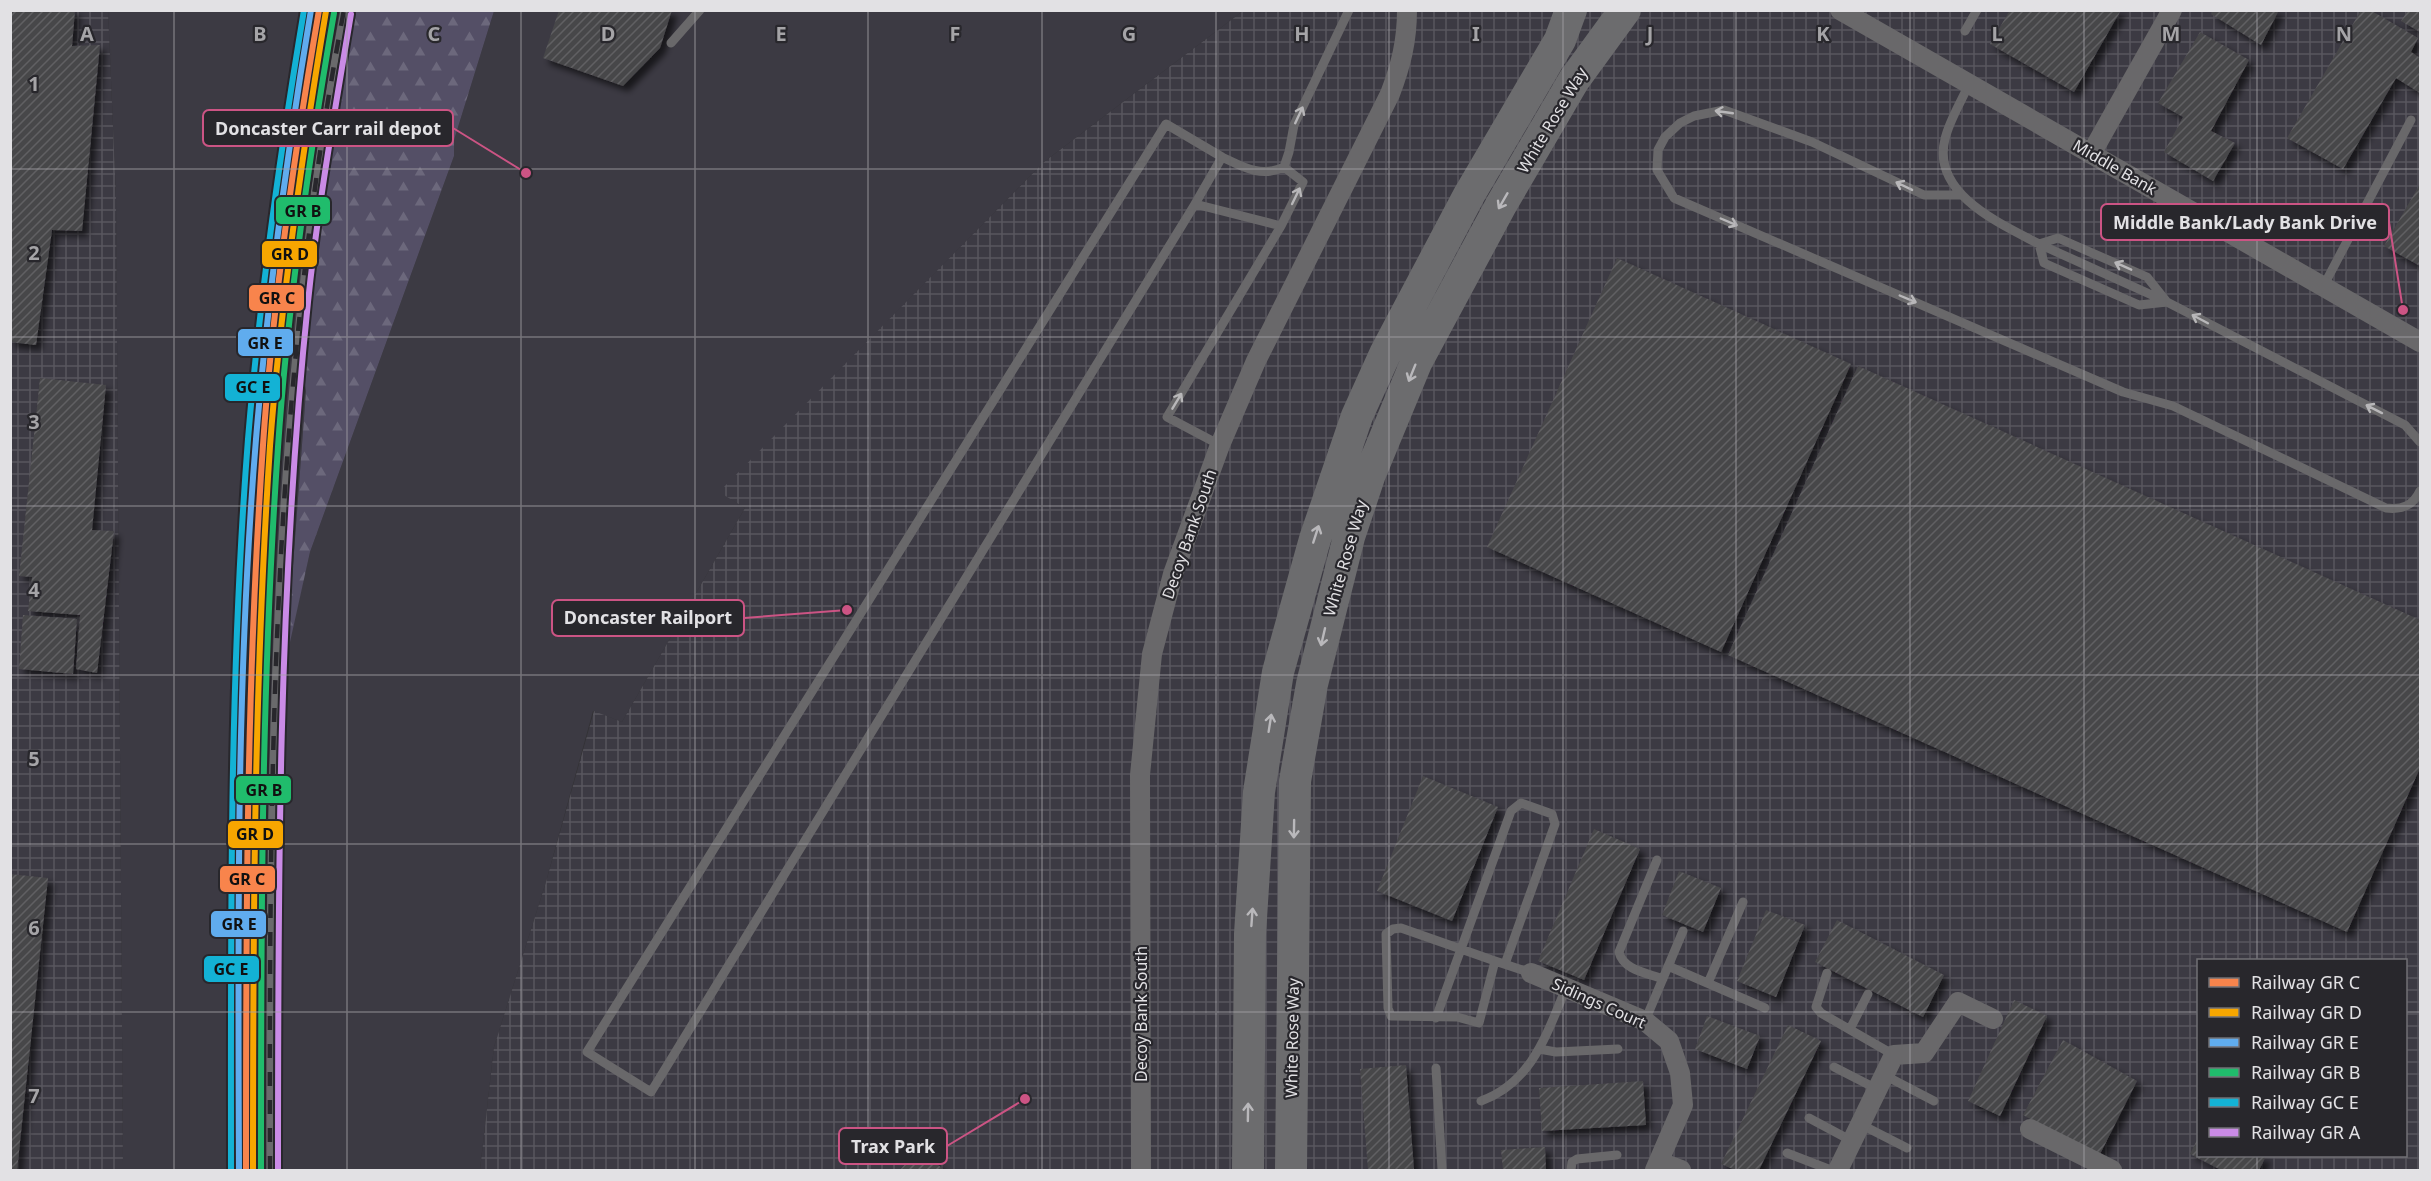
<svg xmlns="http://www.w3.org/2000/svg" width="2431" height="1181" font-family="'Noto Sans',sans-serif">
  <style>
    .built { fill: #3c3a43 }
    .industrial { fill: url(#industrial-grid); fill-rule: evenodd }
    .forest { fill: url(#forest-firs) }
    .building { fill: url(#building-hatch); filter: url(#shadow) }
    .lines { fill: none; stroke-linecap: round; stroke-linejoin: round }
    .service { stroke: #69686a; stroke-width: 9 }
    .minor { stroke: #69686a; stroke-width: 20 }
    .trunk { stroke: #6c6c6e; stroke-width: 32 }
    .rail-casing { stroke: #6a6a6c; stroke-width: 7 }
    .rail { stroke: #28272c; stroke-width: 4.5; stroke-dasharray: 14; stroke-linecap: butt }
    .rail-1-casing { stroke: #28272c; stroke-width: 10 }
    .rail-2-casing { stroke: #28272c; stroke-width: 10 }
    .rail-3-casing { stroke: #28272c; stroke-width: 10 }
    .rail-4-casing { stroke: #28272c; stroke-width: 10 }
    .rail-5-casing { stroke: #28272c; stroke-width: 10 }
    .rail-6-casing { stroke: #28272c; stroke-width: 10 }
    .rail-1 { stroke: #f8844c; stroke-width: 6 }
    .rail-2 { stroke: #f7a600; stroke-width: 6 }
    .rail-3 { stroke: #60acee; stroke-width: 6 }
    .rail-4 { stroke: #20bc6c; stroke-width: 6 }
    .rail-5 { stroke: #13b2d5; stroke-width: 6 }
    .rail-6 { stroke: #ca8be6; stroke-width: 6 }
    .oneway { stroke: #b8b7b9 }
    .oneway2 { stroke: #b9b8bb }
    .grid { fill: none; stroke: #a5a4a7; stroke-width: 1.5; stroke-opacity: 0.55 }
    .labels { text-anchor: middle; stroke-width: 4.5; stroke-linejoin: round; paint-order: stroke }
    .street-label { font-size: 16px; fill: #e2e1e4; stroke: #28272c }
    .grid-label { font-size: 20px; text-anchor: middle; font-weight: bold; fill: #a5a4a7; stroke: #28272c; stroke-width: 4.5; stroke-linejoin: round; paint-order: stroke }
    .leader { fill: none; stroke: #cc5484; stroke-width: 2 }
    .callout-dot { fill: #cc5484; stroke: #28272c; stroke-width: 2 }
    .callout { fill: #28272c; stroke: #cc5484; stroke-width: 2 }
    .callout-label { font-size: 18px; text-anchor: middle; font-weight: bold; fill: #e2e1e4 }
    .line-badge { stroke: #28272c; stroke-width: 2 }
    .pale-badge-label { font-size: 16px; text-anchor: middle; font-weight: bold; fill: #111 }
  </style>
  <defs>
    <pattern id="industrial-grid" width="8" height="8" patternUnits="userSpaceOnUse" patternTransform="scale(1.5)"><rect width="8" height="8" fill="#3c3a43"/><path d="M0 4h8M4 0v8" fill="none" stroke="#58565e"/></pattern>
    <pattern id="forest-firs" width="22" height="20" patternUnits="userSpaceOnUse" patternTransform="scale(1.5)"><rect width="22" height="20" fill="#544f66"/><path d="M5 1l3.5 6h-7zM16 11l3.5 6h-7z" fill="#6c687c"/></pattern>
    <pattern id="building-hatch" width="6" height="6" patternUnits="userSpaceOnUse" patternTransform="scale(1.5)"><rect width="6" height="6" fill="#474649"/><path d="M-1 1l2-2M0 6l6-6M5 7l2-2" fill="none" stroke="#616063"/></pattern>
    <filter id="shadow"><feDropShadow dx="5.5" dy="5.5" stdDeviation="3" flood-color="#0009"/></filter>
  </defs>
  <rect width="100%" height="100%" fill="#333235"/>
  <!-- built -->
  <path class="built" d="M 108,11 L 352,11 L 314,255 L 302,368 L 306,391 L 286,655 L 310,552 L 454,156 L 454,140 L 494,11 L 1243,11 L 1044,162 L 720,492 L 745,508 L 622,722 L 593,711 L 546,882 L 494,1047 L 480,1170 L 123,1170 L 116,197 Z"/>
  <!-- industrial -->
  <path class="industrial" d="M 10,11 L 108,11 L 116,197 L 123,1170 L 11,1170 Z
    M 1243,11 L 2420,11 L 2420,1170 L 480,1170 L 494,1047 L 546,882 L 594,711 L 622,722 L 745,508 L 719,492 L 1044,162 ZM 2198,960 L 2406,960 L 2406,1156 L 2198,1156 Z"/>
  <!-- forest -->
  <path class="forest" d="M 352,11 L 494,11 L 454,140 L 454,156 L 310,552 L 286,660 L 306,391 L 302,368 L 314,255 Z"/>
  <!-- building -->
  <path class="building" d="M 10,10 L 75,10 L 72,46 L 100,45 L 82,231 L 52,230 L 36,345 L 10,342 Z
    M 559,10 L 672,10 L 660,48 L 623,86 L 543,58 Z
    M 2010,10 L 2121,10 L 2074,92 L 1990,44 Z
    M 2213,10 L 2279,10 L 2261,45 L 2211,14 Z
    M 2361,10 L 2370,10 L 2418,38 L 2411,52 L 2420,58 L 2420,93 L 2396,78 L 2343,169 L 2287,138 Z
    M 2408,10 L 2420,10 L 2420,32 L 2401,21 Z
    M 2200,32 L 2249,60 L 2211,131 L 2235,143 L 2213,181 L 2164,152 L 2183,117 L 2158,103 Z
    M 2420,184 L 2420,266 L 2384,246 Z
    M 1617,258 L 1851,364 L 1721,652 L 1487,547 Z
    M 1858,366 L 2420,620 L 2420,768 L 2347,932 L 1728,655 Z
    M 40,378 L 106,385 L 92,530 L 114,531 L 97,673 L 76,669 L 80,615 L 28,611 L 32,577 L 19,576 Z
    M 23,615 L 77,619 L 73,674 L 19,669 Z
    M 1423,776 L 1498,807 L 1452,921 L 1377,891 Z
    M 1594,829 L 1640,849 L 1584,980 L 1538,961 Z
    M 1679,871 L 1721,888 L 1703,932 L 1662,915 Z
    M 10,874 L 48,878 L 17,1170 L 10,1170 Z
    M 1766,910 L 1805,925 L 1776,997 L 1737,981 Z
    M 1837,920 L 1944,975 L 1923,1017 L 1815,962 Z
    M 2014,1000 L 2047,1016 L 2000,1116 L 1968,1101 Z
    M 1707,1016 L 1760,1036 L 1747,1069 L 1695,1049 Z
    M 1788,1025 L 1821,1041 L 1759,1170 L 1735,1170 L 1721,1164 Z
    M 2063,1040 L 2137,1081 L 2099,1156 L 2023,1115 Z
    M 1406,1065 L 1414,1170 L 1368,1170 L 1360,1069 Z
    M 1643,1081 L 1646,1125 L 1542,1131 L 1539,1088 Z
    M 2198,1138 L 2198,1156 L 2266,1156 L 2259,1170 L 2221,1170 L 2190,1154 Z
    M 1545,1147 L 1546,1170 L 1503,1170 L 1501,1150 Z
    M 919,1149 L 944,1170 L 900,1170 Z"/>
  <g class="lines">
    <!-- service -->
    <path class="service" d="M 1965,31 L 1977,10
      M 671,43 L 700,10
      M 1969,84 C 1961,102 1949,121 1945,139 C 1931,194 2001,224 2039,244 L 2058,238 L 2147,277 L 2167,302
      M 1222,157 C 1243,167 1261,178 1284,167 L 1289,152 L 1294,125 L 1349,10
      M 1960,195 L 1924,195 L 1812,142 L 1724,110 L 1694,116 L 1680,123 L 1665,137 L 1658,150 L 1657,170 L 1674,198 L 2123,392 L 2173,406 L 2386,508 C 2402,510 2413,506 2420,491
      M 1195,204 L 1222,157 L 1166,124 L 587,1052 L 651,1092 L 1195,204 L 1281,226
      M 2039,244 L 2044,263 L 2139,305 L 2167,302 L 2405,425 L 2420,442
      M 2039,244 L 2165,301
      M 2323,287 L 2411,120
      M 1220,445 L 1167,417 L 1281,226 L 1303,182 L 1284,167
      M 1657,860 L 1619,952 C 1623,970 1647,973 1663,979
      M 1495,961 L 1479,1023 L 1457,1017 L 1391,1016 L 1388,1008 L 1386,934 L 1393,929 L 1401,928 L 1495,961 L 1531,973
      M 1668,966 L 1765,1008
      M 1827,973 L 1816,1007 L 1821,1013 L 1894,1055
      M 1708,983 L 1743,902
      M 1436,1018 L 1511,811 L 1521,803 L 1552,814 L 1555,824 L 1505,964
      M 1645,1021 L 1683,931
      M 1850,1029 L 1868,994
      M 1539,1049 L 1556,1052 L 1618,1049
      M 1834,1067 L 1877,1089
      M 1436,1068 L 1442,1170
      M 1884,1075 L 1934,1101
      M 1481,1101 C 1532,1083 1547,1033 1566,988
      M 1809,1118 L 1852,1141
      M 1860,1124 L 1907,1148
      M 1787,1153 L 1831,1170
      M 1571,1170 L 1572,1162 L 1577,1159 L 1617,1155"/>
    <!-- minor -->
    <path class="minor" d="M 1840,10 L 2420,342
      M 2091,154 L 2172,10
      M 1531,973 L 1645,1021 L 1669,1041 L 1680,1073 L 1683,1105 L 1655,1170
      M 2030,1129 L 2112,1170
      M 1659,1162 L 1681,1170
      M 1141,1170 L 1140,775 L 1152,654 L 1173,574 L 1220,445 L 1256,361 L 1390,94 C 1401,65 1407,41 1407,10
      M 1838,1170 L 1894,1055 L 1924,1053 L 1958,1002 L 1993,1019"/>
    <!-- trunk -->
    <path class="trunk" d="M 1248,1170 L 1250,934 L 1259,792 L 1278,672 L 1315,539 L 1357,416 L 1385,354 L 1469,195 L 1560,40 L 1571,10
      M 1291,1170 L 1295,781 L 1312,684 L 1349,537 L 1370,474 L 1416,363 L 1501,205 L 1574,80 L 1625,10"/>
    <defs>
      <path id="rail" d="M 270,1170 C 269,782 271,393 344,10"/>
    </defs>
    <!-- rail casing -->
    <use href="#rail" class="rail-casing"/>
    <!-- rail -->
    <use href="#rail" class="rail"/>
    <defs>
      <path id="rail-1" d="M 246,1170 C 246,928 246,687 263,445 C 273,299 294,155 319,10"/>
      <path id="rail-2" d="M 253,1170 C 253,928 254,687 270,446 C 281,300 302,155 326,11"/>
      <path id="rail-3" d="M 239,1170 C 238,927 236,682 256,439 C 268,295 287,153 311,10"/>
      <path id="rail-4" d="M 261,1170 C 261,929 261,687 278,447 C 288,301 309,157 334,13"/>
      <path id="rail-5" d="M 231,1170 C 231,927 229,682 248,439 C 260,295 280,153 304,10"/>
      <path id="rail-6" d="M 278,1170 C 278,880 278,590 308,302 C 318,205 335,110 351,14"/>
    </defs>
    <!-- rail-1 casing -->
    <use href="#rail-1" class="rail-1-casing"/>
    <!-- rail-2 casing -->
    <use href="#rail-2" class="rail-2-casing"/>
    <!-- rail-3 casing -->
    <use href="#rail-3" class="rail-3-casing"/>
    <!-- rail-4 casing -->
    <use href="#rail-4" class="rail-4-casing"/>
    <!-- rail-5 casing -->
    <use href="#rail-5" class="rail-5-casing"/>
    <!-- rail-6 casing -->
    <use href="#rail-6" class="rail-6-casing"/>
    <!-- rail-1 -->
    <use href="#rail-1" class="rail-1"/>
    <!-- rail-2 -->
    <use href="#rail-2" class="rail-2"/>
    <!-- rail-3 -->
    <use href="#rail-3" class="rail-3"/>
    <!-- rail-4 -->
    <use href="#rail-4" class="rail-4"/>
    <!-- rail-5 -->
    <use href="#rail-5" class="rail-5"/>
    <!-- rail-6 -->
    <use href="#rail-6" class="rail-6"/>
  </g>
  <!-- one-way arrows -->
  <defs><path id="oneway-shaft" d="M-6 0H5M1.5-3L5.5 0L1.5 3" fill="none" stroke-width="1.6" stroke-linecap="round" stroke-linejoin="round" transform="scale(1.5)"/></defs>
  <g class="oneway">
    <use href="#oneway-shaft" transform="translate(1724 112) rotate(-172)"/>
    <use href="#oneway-shaft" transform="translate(1299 115) rotate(-65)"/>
    <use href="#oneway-shaft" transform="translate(1904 186) rotate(-154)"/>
    <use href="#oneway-shaft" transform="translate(1296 196) rotate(-64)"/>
    <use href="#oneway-shaft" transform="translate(1729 222) rotate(23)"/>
    <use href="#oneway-shaft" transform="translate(2123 266) rotate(-156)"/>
    <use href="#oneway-shaft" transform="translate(1908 299) rotate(23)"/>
    <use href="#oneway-shaft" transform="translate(2200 319) rotate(-152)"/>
    <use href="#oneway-shaft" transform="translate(1177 401) rotate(-59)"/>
    <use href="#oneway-shaft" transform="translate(2374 409) rotate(-153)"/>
  </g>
  <g class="oneway2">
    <use href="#oneway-shaft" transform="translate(1503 201) rotate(120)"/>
    <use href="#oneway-shaft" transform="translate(1412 373) rotate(112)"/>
    <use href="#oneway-shaft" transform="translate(1316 534) rotate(-72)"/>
    <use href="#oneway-shaft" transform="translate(1323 637) rotate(103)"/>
    <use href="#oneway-shaft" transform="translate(1270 723) rotate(-81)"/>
    <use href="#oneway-shaft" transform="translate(1294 829) rotate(91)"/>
    <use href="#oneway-shaft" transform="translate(1252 917) rotate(-86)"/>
    <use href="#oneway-shaft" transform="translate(1248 1112) rotate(-89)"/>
  </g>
  <!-- grid -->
  <path class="grid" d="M 174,10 L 174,1170M 347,10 L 347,1170M 521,10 L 521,1170M 695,10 L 695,1170M 868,10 L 868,1170M 1042,10 L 1042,1170M 1216,10 L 1216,1170M 1389,10 L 1389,1170M 1563,10 L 1563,1170M 1736,10 L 1736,1170M 1910,10 L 1910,1170M 2084,10 L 2084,1170M 2257,10 L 2257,960M 10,169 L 2420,169M 10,337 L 2420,337M 10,506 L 2420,506M 10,675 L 2420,675M 10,844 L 2420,844M 10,1012 L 2198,1012M 2406,1012 L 2420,1012M 2257,1156 L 2257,1170"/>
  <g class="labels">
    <!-- street labels -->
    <g class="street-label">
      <text transform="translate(1552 120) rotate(-59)" y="6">White Rose Way</text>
      <text transform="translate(2115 167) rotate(30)" y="6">Middle Bank</text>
      <text transform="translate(1189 534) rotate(-71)" y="6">Decoy Bank South</text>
      <text transform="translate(1345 558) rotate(-74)" y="6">White Rose Way</text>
      <text transform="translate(1599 1003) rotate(24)" y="6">Sidings Court</text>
      <text transform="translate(1141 1014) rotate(-90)" y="6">Decoy Bank South</text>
      <text transform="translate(1292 1038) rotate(-89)" y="6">White Rose Way</text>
    </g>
  </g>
  <g class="grid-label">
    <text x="87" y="41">A</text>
    <text x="260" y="41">B</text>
    <text x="434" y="41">C</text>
    <text x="608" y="41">D</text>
    <text x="781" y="41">E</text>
    <text x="955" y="41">F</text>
    <text x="1129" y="41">G</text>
    <text x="1302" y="41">H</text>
    <text x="1476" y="41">I</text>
    <text x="1650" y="41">J</text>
    <text x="1823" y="41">K</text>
    <text x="1997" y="41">L</text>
    <text x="2171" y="41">M</text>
    <text x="2344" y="41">N</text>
    <text x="34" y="91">1</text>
    <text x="34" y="260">2</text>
    <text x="34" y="429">3</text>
    <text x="34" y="597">4</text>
    <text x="34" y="766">5</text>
    <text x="34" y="935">6</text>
    <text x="34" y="1103">7</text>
  </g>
  <!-- callouts -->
  <path class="leader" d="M526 173L453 128M2403 310L2389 222M847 610L744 618M1025 1099L947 1146"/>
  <g class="callout-dot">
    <circle cx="526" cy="173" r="6"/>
    <circle cx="2403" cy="310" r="6"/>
    <circle cx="847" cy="610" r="6"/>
    <circle cx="1025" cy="1099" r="6"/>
  </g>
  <g class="callout">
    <rect x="203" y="110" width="250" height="36" rx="6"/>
    <rect x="2101" y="204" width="288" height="36" rx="6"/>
    <rect x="552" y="600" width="192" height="36" rx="6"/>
    <rect x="839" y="1128" width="108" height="36" rx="6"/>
  </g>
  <g class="callout-label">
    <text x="328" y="135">Doncaster Carr rail depot</text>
    <text x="2245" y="229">Middle Bank/Lady Bank Drive</text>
    <text x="648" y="624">Doncaster Railport</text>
    <text x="893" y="1153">Trax Park</text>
  </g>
  <g class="line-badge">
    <rect x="275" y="196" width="56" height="29" rx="6" fill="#20bc6c"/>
    <rect x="261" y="240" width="57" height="28" rx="6" fill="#f7a600"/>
    <rect x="248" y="284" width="57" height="28" rx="6" fill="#f8844c"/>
    <rect x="237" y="328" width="57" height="29" rx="6" fill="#60acee"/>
    <rect x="224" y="373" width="57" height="29" rx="6" fill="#13b2d5"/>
    <rect x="235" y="775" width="57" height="29" rx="6" fill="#20bc6c"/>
    <rect x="227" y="820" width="57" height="29" rx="6" fill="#f7a600"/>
    <rect x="219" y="865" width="57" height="28" rx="6" fill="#f8844c"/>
    <rect x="210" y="910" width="57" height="28" rx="6" fill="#60acee"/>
    <rect x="203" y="955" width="57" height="28" rx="6" fill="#13b2d5"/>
  </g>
  <g class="pale-badge-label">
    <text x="303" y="217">GR B</text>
    <text x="290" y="260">GR D</text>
    <text x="277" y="304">GR C</text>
    <text x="265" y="349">GR E</text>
    <text x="253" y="393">GC E</text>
    <text x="264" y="796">GR B</text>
    <text x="255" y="840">GR D</text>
    <text x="247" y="885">GR C</text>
    <text x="239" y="930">GR E</text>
    <text x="231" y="975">GC E</text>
  </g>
  <!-- border -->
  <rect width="2431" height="1181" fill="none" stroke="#e2e1e4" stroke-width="24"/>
  <!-- legend -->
  <rect x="2197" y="959" width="210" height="198" fill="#28272c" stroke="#727176" stroke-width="1.5"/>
  <rect x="2209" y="978" width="30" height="9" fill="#f8844c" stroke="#727176" stroke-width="1.5"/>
  <text x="2251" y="989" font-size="18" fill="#e2e1e4">Railway GR C</text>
  <rect x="2209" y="1008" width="30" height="9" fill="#f7a600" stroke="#727176" stroke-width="1.5"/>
  <text x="2251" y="1019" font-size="18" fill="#e2e1e4">Railway GR D</text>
  <rect x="2209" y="1038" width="30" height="9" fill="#60acee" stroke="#727176" stroke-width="1.5"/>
  <text x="2251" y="1049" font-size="18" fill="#e2e1e4">Railway GR E</text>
  <rect x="2209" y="1068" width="30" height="9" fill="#20bc6c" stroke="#727176" stroke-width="1.5"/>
  <text x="2251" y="1079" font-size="18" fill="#e2e1e4">Railway GR B</text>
  <rect x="2209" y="1098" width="30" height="9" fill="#13b2d5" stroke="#727176" stroke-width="1.5"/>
  <text x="2251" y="1109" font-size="18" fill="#e2e1e4">Railway GC E</text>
  <rect x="2209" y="1128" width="30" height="9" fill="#ca8be6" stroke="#727176" stroke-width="1.5"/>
  <text x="2251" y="1139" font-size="18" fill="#e2e1e4">Railway GR A</text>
</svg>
